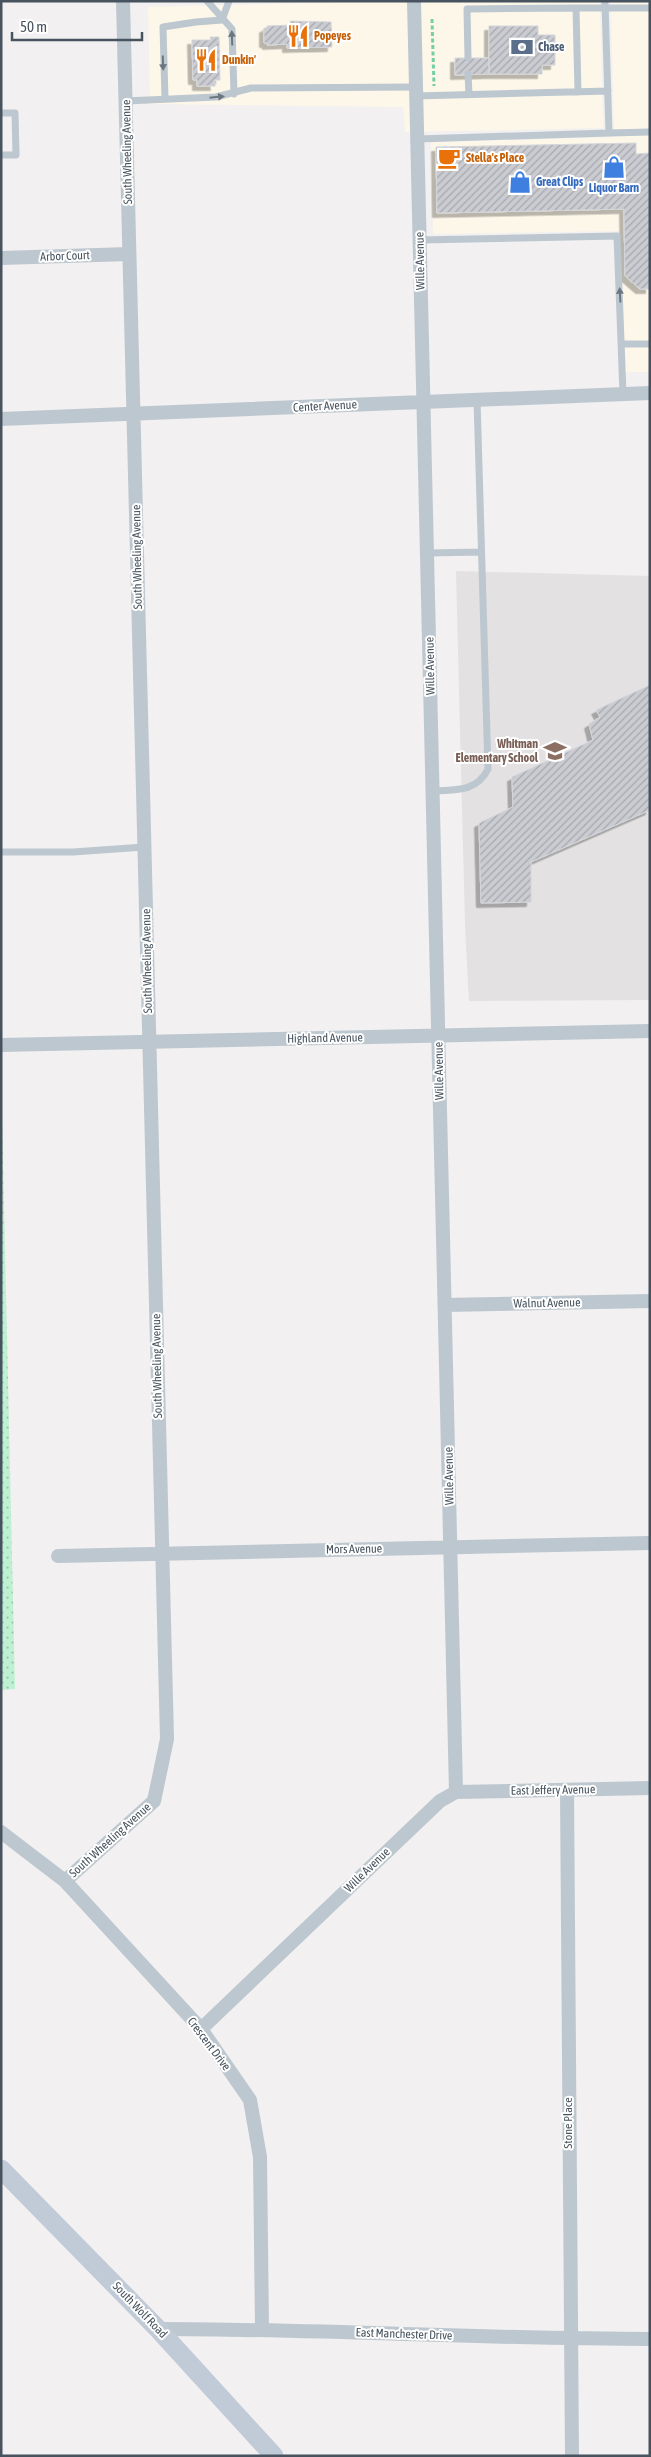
<svg xmlns="http://www.w3.org/2000/svg" width="651" height="2457" font-family="'Asap Condensed',sans-serif">
  <style>
    .commercial { fill: #fdf7e9 }
    .education { fill: #e3e1e2 }
    .park { fill: url(#park-dots) }
    .building { fill: url(#building-hatch); stroke: #d4d6db; filter: url(#shadow) }
    .lines { fill: none; stroke-linecap: round; stroke-linejoin: round }
    .path { stroke: #74d0a3; stroke-width: 3; stroke-dasharray: 4 2.5; stroke-linecap: butt }
    .service { stroke: #bdc7cf; stroke-width: 7 }
    .minor { stroke: #bdc7cf; stroke-width: 14 }
    .secondary { stroke: #c0cbd7; stroke-width: 19 }
    .oneway { fill: #6a7680 }
    .labels { text-anchor: middle; stroke-width: 4; stroke-linejoin: round; paint-order: stroke }
    .food-label { font-size: 12px; font-weight: bold; fill: #c56008; stroke: #fff; text-anchor: start }
    .service-label { font-size: 12px; font-weight: bold; fill: #4e5e75; stroke: #fff; text-anchor: start }
    .street-label { font-size: 12px; fill: #47535e; stroke: #fff }
    .shop-label { font-size: 12px; font-weight: bold; fill: #366cbe; stroke: #fff; text-anchor: start }
    .education-label { font-size: 12px; font-weight: bold; fill: #785e54; stroke: #fff; text-anchor: end }
  </style>
  <defs>
    <pattern id="park-dots" width="8" height="8" patternUnits="userSpaceOnUse" patternTransform="scale(1.25)"><rect width="8" height="8" fill="#bef0d2"/><path d="M2 2h.1M6 6h.1" fill="none" stroke="#9cc5ae" stroke-width="1.8" stroke-linecap="round"/></pattern>
    <pattern id="building-hatch" width="6" height="6" patternUnits="userSpaceOnUse" patternTransform="scale(1.25)"><rect width="6" height="6" fill="#caccd2"/><path d="M-1 1l2-2M0 6l6-6M5 7l2-2" fill="none" stroke="#a6a8ae"/></pattern>
    <filter id="shadow"><feDropShadow dx="-4.5" dy="4.5" stdDeviation="0" flood-color="#0004"/></filter>
  </defs>
  <rect width="100%" height="100%" fill="#f2f0f0"/>
  <!-- commercial -->
  <path class="commercial" d="M 382,1 L 600,1 L 603,128 L 405,132 L 403,107 L 150,104 L 148,7 Z
    M 613,1 L 650,1 L 650,372 L 625,372 L 620,231 L 433,234 L 431,142 L 614,137 L 611,2 Z"/>
  <!-- education -->
  <path class="education" d="M 456,571 L 650,576 L 650,1000 L 469,1001 L 465,926 Z"/>
  <!-- park -->
  <path class="park" d="M 1,1074 L 15,1689 L 1,1690 Z"/>
  <!-- building -->
  <path class="building" d="M 290,21 L 331,22 L 332,47 L 287,48 L 287,44 L 267,45 L 267,43 L 264,43 L 264,28 L 267,28 L 267,26 L 291,25 Z
    M 489,26 L 538,26 L 538,35 L 555,35 L 555,65 L 542,65 L 542,74 L 489,74 Z
    M 210,37 L 219,37 L 220,80 L 214,80 L 215,86 L 197,86 L 197,80 L 193,80 L 192,40 L 211,40 Z
    M 455,58 L 489,58 L 489,74 L 455,75 Z
    M 636,143 L 636,154 L 650,153 L 650,289 L 640,289 L 625,276 L 624,209 L 437,213 L 436,147 Z
    M 650,685 L 650,810 L 531,862 L 531,902 L 481,903 L 479,823 L 513,807 L 512,777 L 593,740 L 589,724 L 600,717 L 596,710 Z"/>
  <g class="lines">
    <!-- path -->
    <path class="path" d="M 432,19 L 434,86"/>
    <!-- service -->
    <path class="service" d="M 207,1 L 232,29 L 234,94
      M 605,3 L 609,133 L 650,132
      M 576,8 L 650,8
      M 222,20 L 229,1
      M 468,58 L 467,9 L 576,8 L 578,92
      M 468,74 L 469,94
      M 416,96 L 608,91
      M 165,99 L 163,27 L 196,22 L 222,20
      M 125,101 L 216,97 L 251,88 L 416,87
      M 1,113 L 15,113 L 16,155 L 1,155
      M 418,139 L 609,133
      M 420,240 L 617,236 L 623,394
      M 622,344 L 650,344
      M 427,553 L 481,552
      M 433,791 C 455,790 477,792 488,769 L 477,400
      M 1,852 L 73,852 L 144,847"/>
    <!-- minor -->
    <path class="minor" d="M 414,1 L 456,1792
      M 1,258 L 129,254
      M 1,419 L 650,393
      M 1,1045 L 650,1031
      M 445,1305 L 650,1301
      M 58,1556 L 650,1543
      M 567,1790 L 572,2456
      M 1,1832 L 65,1881 L 201,2029 L 250,2100 L 260,2157 L 262,2329
      M 65,1881 L 154,1801 L 167,1739 L 123,1
      M 201,2029 L 440,1801 L 456,1792 L 650,1788
      M 158,2329 C 322,2329 486,2339 650,2339"/>
    <!-- secondary -->
    <path class="secondary" d="M 1,2169 L 158,2329 L 274,2456"/>
  </g>
  <!-- one-way arrows -->
  <defs><path id="oneway-solid" d="M-6-.8H1V-3.2L6.5 0L1 3.2V.8H-6Z" transform="scale(1.25)"/></defs>
  <g class="oneway">
    <use href="#oneway-solid" transform="translate(232 38) rotate(-92)"/>
    <use href="#oneway-solid" transform="translate(163 63) rotate(88)"/>
    <use href="#oneway-solid" transform="translate(217 97) rotate(-6)"/>
    <use href="#oneway-solid" transform="translate(620 295) rotate(-93)"/>
  </g>
  <!-- icons -->
  <defs>
    <symbol id="restaurant-bare" viewBox="-9 -9 18 18"><path d="M-5-6h1v4h1v-4h1v4h1v-4h1v5L-1.5 .5V6h-2V.5L-5-1ZM5-6V6H3V1.5H1.5Q1.5-4 5-6Z" fill="#e8710a" stroke="#fff" stroke-width="2.5" paint-order="stroke"/></symbol>
    <symbol id="bank-bare" viewBox="-9 -9 18 18"><path d="M-6-4H6V4H-6ZM0-2.3a2.3 2.3 0 1 0 0 4.6a2.3 2.3 0 1 0 0-4.6Z" fill="#5c6f8a" stroke="#fff" stroke-width="2.5" paint-order="stroke"/></symbol>
    <symbol id="cafe-bare" viewBox="-9 -9 18 18"><path d="M-5.5-4.5H6V0H3Q3 3.5 0 3.5H-2.5Q-5.5 3.5-5.5 0ZM3-3.2v2h1.7v-2ZM-6 4.5H4V6H-6Z" fill="#e8710a" stroke="#fff" stroke-width="2.5" paint-order="stroke"/></symbol>
    <symbol id="shop-bare" viewBox="-9 -9 18 18"><path d="M-5-2.5h2.3a2.7 3.5 0 0 1 5.4 0H5L5.5 6h-11ZM-1.5-2.5h3a1.5 2.3 0 0 0-3 0Z" fill="#3f7fe0" stroke="#fff" stroke-width="2.5" paint-order="stroke"/></symbol>
    <symbol id="school-bare" viewBox="-9 -9 18 18"><path d="M0-5L7-2L0 1L-7-2ZM-4 1L0 2.5L4 1V4Q0 6-4 4Z" fill="#8d6e63" stroke="#fff" stroke-width="2.5" paint-order="stroke"/></symbol>
  </defs>
  <g fill-rule="evenodd">
    <use href="#restaurant-bare" x="282" y="20" width="32" height="32"/>
    <use href="#bank-bare" x="506" y="31" width="32" height="32"/>
    <use href="#restaurant-bare" x="190" y="44" width="32" height="32"/>
    <use href="#cafe-bare" x="433" y="142" width="32" height="32"/>
    <use href="#shop-bare" x="598" y="151" width="32" height="32"/>
    <use href="#shop-bare" x="504" y="166" width="32" height="32"/>
    <use href="#school-bare" x="539" y="735" width="32" height="32"/>
  </g>
  <g class="labels">
    <!-- food labels -->
    <g class="food-label">
      <text x="314" y="40">Popeyes</text>
      <text x="222" y="64">Dunkin'</text>
      <text x="466" y="162">Stella's Place</text>
    </g>
    <!-- service labels -->
    <g class="service-label">
      <text x="538" y="51">Chase</text>
    </g>
    <!-- street labels -->
    <g class="street-label">
      <text transform="translate(127 152) rotate(-91)" y="4">South Wheeling Avenue</text>
      <text transform="translate(65 256) rotate(-2)" y="4">Arbor Court</text>
      <text transform="translate(420 261) rotate(-91)" y="4">Wille Avenue</text>
      <text transform="translate(325 406) rotate(-3)" y="4">Center Avenue</text>
      <text transform="translate(137 557) rotate(-91)" y="4">South Wheeling Avenue</text>
      <text transform="translate(430 666) rotate(-91)" y="4">Wille Avenue</text>
      <text transform="translate(147 961) rotate(-91)" y="4">South Wheeling Avenue</text>
      <text transform="translate(325 1038) rotate(-1)" y="4">Highland Avenue</text>
      <text transform="translate(439 1071) rotate(-91)" y="4">Wille Avenue</text>
      <text transform="translate(547 1303) rotate(-1)" y="4">Walnut Avenue</text>
      <text transform="translate(157 1366) rotate(-91)" y="4">South Wheeling Avenue</text>
      <text transform="translate(449 1476) rotate(-91)" y="4">Wille Avenue</text>
      <text transform="translate(354 1549) rotate(-1)" y="4">Mors Avenue</text>
      <text transform="translate(553 1790) rotate(-1)" y="4">East Jeffery Avenue</text>
      <text transform="translate(110 1840) rotate(-42)" y="4">South Wheeling Avenue</text>
      <text transform="translate(367 1870) rotate(-44)" y="4">Wille Avenue</text>
      <text transform="translate(209 2044) rotate(53)" y="4">Crescent Drive</text>
      <text transform="translate(568 2123) rotate(-90)" y="4">Stone Place</text>
      <text transform="translate(140 2310) rotate(46)" y="4">South Wolf Road</text>
      <text transform="translate(404 2334) rotate(2)" y="4">East Manchester Drive</text>
    </g>
    <!-- shop labels -->
    <g class="shop-label">
      <text x="536" y="186">Great Clips</text>
      <text x="614" y="192" text-anchor="middle">Liquor Barn</text>
    </g>
    <!-- education labels -->
    <g class="education-label">
      <text x="538" y="748">Whitman<tspan x="538" dy="14">Elementary School</tspan></text>
    </g>
  </g>
  <!-- border -->
  <rect width="651" height="2457" fill="none" stroke="#47535e" stroke-width="5"/>
  <!-- scale -->
  <path d="M12 32v8h130v-8" fill="none" stroke="#47535e" stroke-width="2.5"/>
  <text x="20" y="32" font-size="15" fill="#47535e" stroke="#ffffff" stroke-width="4" paint-order="stroke">50 m</text>
</svg>
